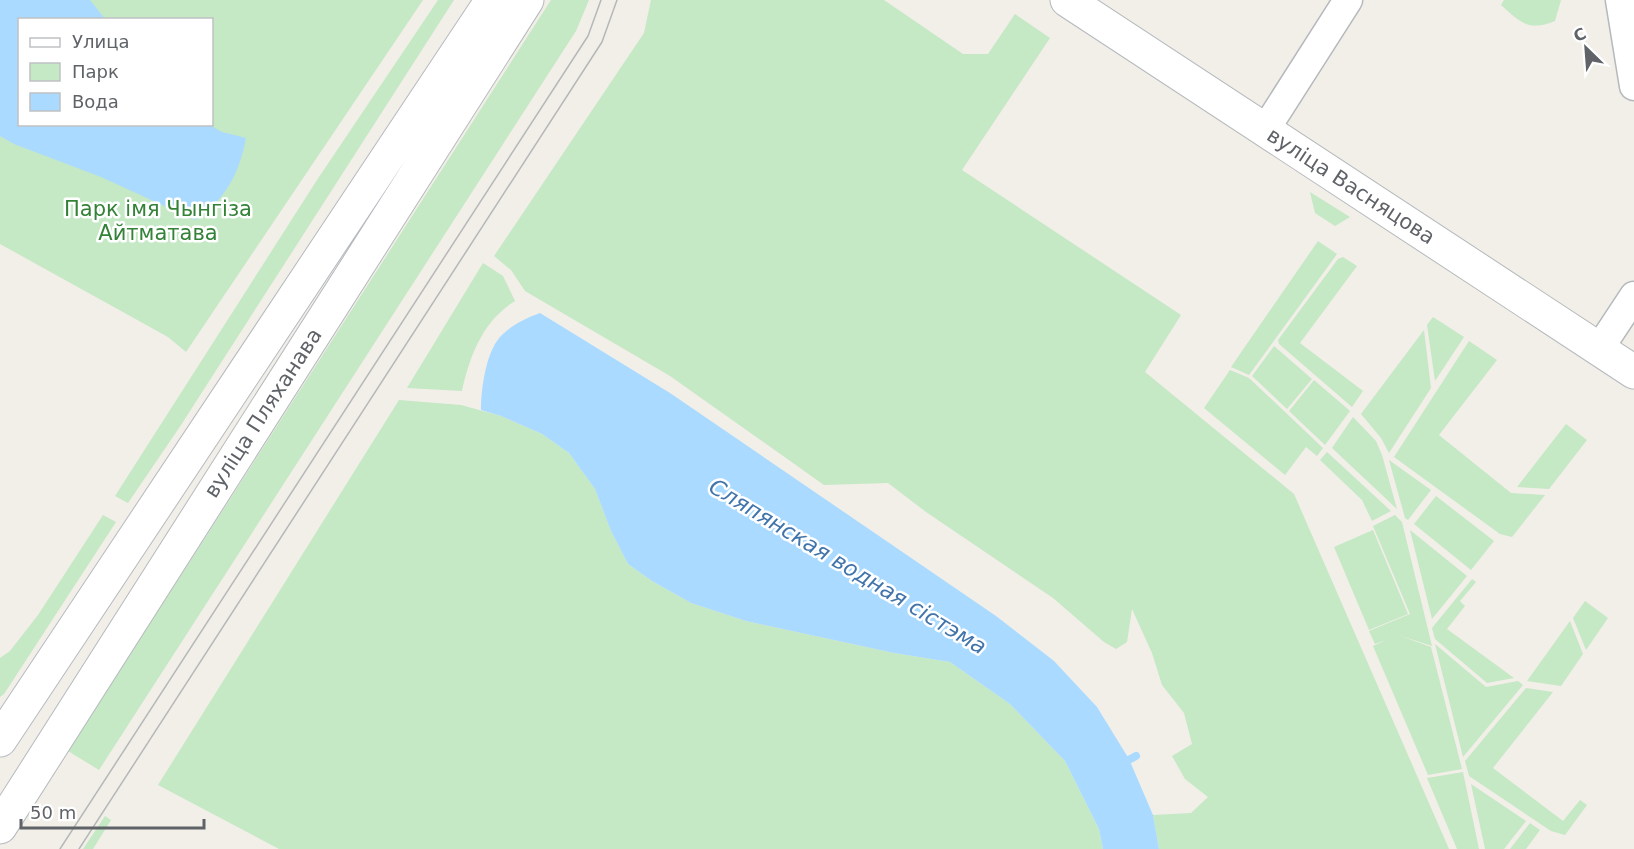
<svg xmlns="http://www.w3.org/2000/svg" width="1634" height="849" font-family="'DejaVu Sans',sans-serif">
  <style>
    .green { fill: #c5e8c5; fill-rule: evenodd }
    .water { fill: #aadaff }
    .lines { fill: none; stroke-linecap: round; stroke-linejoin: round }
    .stream { stroke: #aadaff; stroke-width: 8 }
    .minor-casing { stroke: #b5b8bc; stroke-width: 31 }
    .tertiary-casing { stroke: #b5b8bc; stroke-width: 35 }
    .secondary-casing { stroke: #b6babf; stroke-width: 35 }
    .minor { stroke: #fff; stroke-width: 28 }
    .tertiary { stroke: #fff; stroke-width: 33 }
    .secondary { stroke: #fff; stroke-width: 33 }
    .tram { stroke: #b6b7b8; stroke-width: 1.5 }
    .labels { text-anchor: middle; stroke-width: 5; stroke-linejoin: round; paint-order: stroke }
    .street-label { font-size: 21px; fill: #5f6368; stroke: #fff }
    .park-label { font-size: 21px; fill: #348238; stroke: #fff }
    .water-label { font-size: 22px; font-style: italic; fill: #4174aa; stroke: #fff }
  </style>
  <rect width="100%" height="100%" fill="#f1efe8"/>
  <!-- green -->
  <path class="green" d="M 0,0 L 423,0 L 186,352 L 168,337 L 0,244 ZM 20,20 L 212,20 L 212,124 L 20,124 Z
    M 438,0 L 454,0 L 181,425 L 128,503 L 115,496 L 317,180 Z
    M 551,0 L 589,0 L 576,31 L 99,770 L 68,751 Z
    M 651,0 L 884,0 L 963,54 L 988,54 L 1015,14 L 1050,38 L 962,170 L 1181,315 L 1145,372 L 1294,494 L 1449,849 L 1159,849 L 1153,815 L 1191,813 L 1208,797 L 1185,779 L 1172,756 L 1192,744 L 1184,713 L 1162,685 L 1152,653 L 1132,609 L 1127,642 L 1116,649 L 1104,642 L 1053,598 L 926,512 L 888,483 L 824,485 L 670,376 L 525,291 L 511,270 L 494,256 L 644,33 Z
    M 1504,0 L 1561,0 L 1555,21 C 1529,32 1520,22 1501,5 Z
    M 1310,192 L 1350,217 L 1335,226 L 1315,213 Z
    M 1318,241 L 1337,254 L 1249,375 L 1231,367 Z
    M 1343,257 L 1357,266 L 1300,343 L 1363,391 L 1352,407 L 1279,344 L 1278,340 L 1338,259 Z
    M 483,263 L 503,276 L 515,301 C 483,321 470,355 462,391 L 407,388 Z
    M 1433,317 L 1464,337 L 1435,381 L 1427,325 Z
    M 1424,330 L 1431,388 L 1389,453 L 1381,438 L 1361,414 Z
    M 1469,341 L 1497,360 L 1439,435 L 1511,493 L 1545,495 L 1512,537 L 1500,534 L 1394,457 Z
    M 1274,346 L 1312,379 L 1287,409 L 1252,376 Z
    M 1230,370 L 1249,378 L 1323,448 L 1317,456 L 1306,447 L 1285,475 L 1204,408 Z
    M 1314,380 L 1350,411 L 1325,445 L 1289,411 Z
    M 399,400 L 461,405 L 501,416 L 542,434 L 569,453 L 595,489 L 611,531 L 628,564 L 652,581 L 691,603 L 746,621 L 894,653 L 950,662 L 1010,704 L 1065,761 L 1099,829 L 1103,849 L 279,849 L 158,785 Z
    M 1353,417 L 1376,441 L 1382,455 L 1397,509 L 1332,448 Z
    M 1566,424 L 1587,440 L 1549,489 L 1517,487 Z
    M 1327,452 L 1391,511 L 1372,521 L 1362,500 L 1320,460 Z
    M 1389,460 L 1431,490 L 1408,520 L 1405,518 Z
    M 1436,496 L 1494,541 L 1471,570 L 1414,524 Z
    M 103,515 L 116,522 L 4,694 L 0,697 L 0,658 L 10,651 L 38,615 Z
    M 1395,515 L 1402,522 L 1432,646 L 1398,635 L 1431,647 L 1462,769 L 1428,775 L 1373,646 L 1386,640 L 1375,644 L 1369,631 L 1410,614 L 1373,526 Z
    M 1373,530 L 1408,614 L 1369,630 L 1334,547 Z
    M 1410,530 L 1467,576 L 1432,619 Z
    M 1472,579 L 1476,582 L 1460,601 L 1465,606 L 1447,629 L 1514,678 L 1487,683 L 1435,639 L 1432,628 Z
    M 1585,601 L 1608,618 L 1586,650 L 1573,618 Z
    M 1570,621 L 1583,654 L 1561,686 L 1527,681 Z
    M 1435,644 L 1486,687 L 1518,681 L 1523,685 L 1463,757 Z
    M 1526,688 L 1553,692 L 1493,768 L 1563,821 L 1580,800 L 1587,805 L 1565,835 L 1551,831 L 1469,776 L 1465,761 Z
    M 1463,772 L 1479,849 L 1457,849 L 1427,778 Z
    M 1471,784 L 1526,821 L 1504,849 L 1485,849 Z
    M 105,816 L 111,820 L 93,849 L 83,849 Z
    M 1530,823 L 1540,830 L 1526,849 L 1510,849 Z"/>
  <!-- water -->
  <path class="water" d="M 0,0 L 90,0 L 105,19 L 20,20 L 20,124 L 209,125 L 222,132 L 246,138 C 239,174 226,199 195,220 L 101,177 L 14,144 L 0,136 Z
    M 540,313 L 670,393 L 996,616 L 1054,661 L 1097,707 L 1129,759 L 1153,815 L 1159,849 L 1103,849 L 1099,829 L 1065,761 L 1010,704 L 950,662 L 894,653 L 746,621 L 691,603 L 652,581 L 628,564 L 611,531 L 595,489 L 569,453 L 542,434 L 501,416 L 481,410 C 481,389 486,349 503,334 C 514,324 526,318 540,313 Z"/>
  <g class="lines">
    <!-- stream -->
    <path class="stream" d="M 1121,764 L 1136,756"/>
    <defs>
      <path id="minor" d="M 1620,0 L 1634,86
        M 1265,130 L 1348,0
        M 1599,349 L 1634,296"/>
      <path id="tertiary" d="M 1067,0 L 1634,372"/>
      <path id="secondary" d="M 0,740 L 492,0
        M 0,827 L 527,0"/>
    </defs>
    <!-- minor casing -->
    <use href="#minor" class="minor-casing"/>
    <!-- tertiary casing -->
    <use href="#tertiary" class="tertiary-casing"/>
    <!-- secondary casing -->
    <use href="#secondary" class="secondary-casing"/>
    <!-- minor -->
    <use href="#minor" class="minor"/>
    <!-- tertiary -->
    <use href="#tertiary" class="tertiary"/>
    <!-- secondary -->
    <use href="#secondary" class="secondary"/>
    <!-- tram -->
    <path class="tram" d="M 60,849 L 588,36 L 601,0
      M 79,849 L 602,42 L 617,0"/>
  </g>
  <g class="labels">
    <!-- street labels -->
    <g class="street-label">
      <text transform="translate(1351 186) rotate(33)" y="7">вуліца Васняцова</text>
      <text transform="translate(263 413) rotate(-57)" y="7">вуліца Пляханава</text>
    </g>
    <!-- park labels -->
    <g class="park-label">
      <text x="158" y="216">Парк імя Чынгіза<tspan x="158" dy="24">Айтматава</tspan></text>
    </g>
    <!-- water labels -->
    <g class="water-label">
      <text transform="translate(848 566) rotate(31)" y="8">Сляпянская водная сістэма</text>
    </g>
  </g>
  <!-- legend -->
  <rect x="18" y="18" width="195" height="108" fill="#ffffff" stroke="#bfc1c3" stroke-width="1.5"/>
  <rect x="30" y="38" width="30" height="9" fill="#ffffff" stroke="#bfc1c3" stroke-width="1.5"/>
  <text x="72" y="48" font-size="18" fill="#5f6368">Улица</text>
  <rect x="30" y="63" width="30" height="18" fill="#c5e8c5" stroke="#bfc1c3" stroke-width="1.5"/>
  <text x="72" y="78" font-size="18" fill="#5f6368">Парк</text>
  <rect x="30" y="93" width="30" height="18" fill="#aadaff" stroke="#bfc1c3" stroke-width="1.5"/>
  <text x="72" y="108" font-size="18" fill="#5f6368">Вода</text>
  <!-- north arrow -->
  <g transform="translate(1586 48) rotate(335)" stroke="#ffffff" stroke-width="4.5" paint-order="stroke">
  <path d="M0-4.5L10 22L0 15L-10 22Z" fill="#5f6368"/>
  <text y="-9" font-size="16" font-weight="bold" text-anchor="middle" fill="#5f6368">С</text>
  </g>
  <!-- scale -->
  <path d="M21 819v9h183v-9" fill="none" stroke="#5f6368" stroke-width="3"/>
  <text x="30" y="819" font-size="18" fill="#5f6368" stroke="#ffffff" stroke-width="4.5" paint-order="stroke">50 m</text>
</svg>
